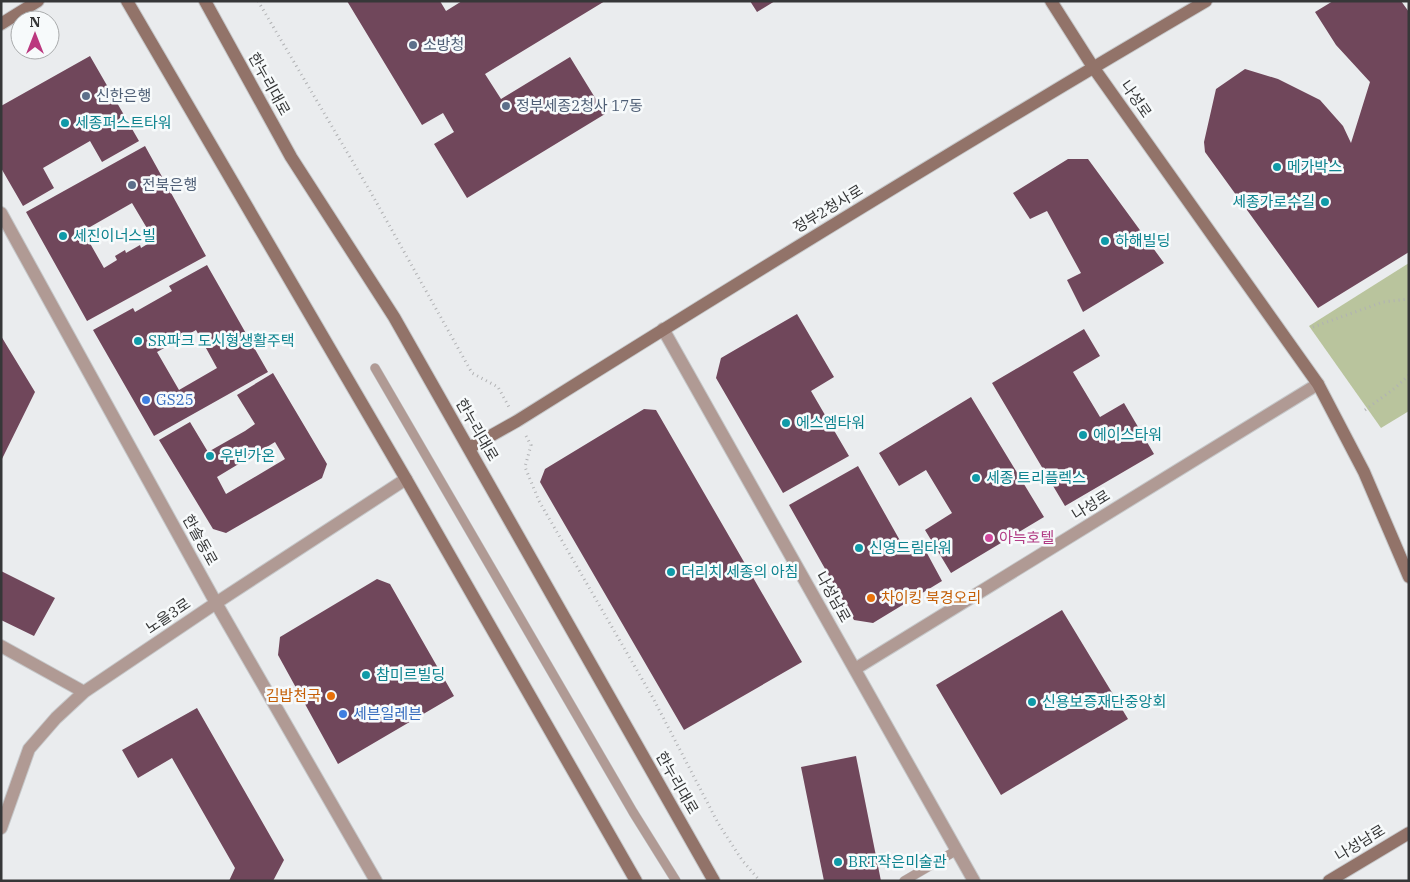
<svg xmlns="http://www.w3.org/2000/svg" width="1410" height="882" font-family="'IBM Plex Serif','Noto Sans KR',serif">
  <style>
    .green { fill: #b9c49d }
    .building { fill: #70475b; fill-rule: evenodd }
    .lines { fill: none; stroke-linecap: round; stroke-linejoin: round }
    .lane-casing { stroke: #c6c8ca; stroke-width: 10 }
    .street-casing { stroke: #c6c8ca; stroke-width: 14 }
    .secondary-casing { stroke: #c6c8ca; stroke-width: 14 }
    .path { stroke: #b1b2b4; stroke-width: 3; stroke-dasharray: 1 4; stroke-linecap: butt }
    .lane { stroke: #b09a94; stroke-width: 9 }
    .street { stroke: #b09a94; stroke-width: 12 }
    .secondary { stroke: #927369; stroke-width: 12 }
    .service-dot { fill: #5c6f8a; stroke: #f7fafb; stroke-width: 2 }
    .culture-dot { fill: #0f9aa8; stroke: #f7fafb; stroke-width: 2 }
    .shop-dot { fill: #3f7fe0; stroke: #f7fafb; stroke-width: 2 }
    .hotel-dot { fill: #d1479c; stroke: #f7fafb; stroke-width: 2 }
    .food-dot { fill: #e8710a; stroke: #f7fafb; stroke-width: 2 }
    .labels { text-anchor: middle; stroke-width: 5; stroke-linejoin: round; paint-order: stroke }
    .service-label { font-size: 15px; fill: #4e5e75; stroke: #f7fafb; text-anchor: start }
    .street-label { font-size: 15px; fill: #363738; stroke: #f7fafb }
    .culture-label { font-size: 15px; fill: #0d838f; stroke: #f7fafb; text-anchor: start }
    .shop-label { font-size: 15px; fill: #366cbe; stroke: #f7fafb; text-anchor: start }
    .hotel-label { font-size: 15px; fill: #b23c85; stroke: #f7fafb; text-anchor: start }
    .food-label { font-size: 15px; fill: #c56008; stroke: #f7fafb; text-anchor: start }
  </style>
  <rect width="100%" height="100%" fill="#eaecee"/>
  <!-- green -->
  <path class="green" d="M 1409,263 L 1409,411 L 1381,428 L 1309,326 Z"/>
  <!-- building -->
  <path class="building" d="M 347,1 L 440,1 L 446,11 L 462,1 L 605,1 L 485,74 L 501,99 L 570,57 L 605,114 L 467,198 L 434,144 L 454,132 L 443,113 L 422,125 Z
    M 750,1 L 775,1 L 757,12 Z
    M 1333,1 L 1401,1 L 1409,12 L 1409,252 L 1318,308 L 1205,152 L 1204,142 L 1216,89 L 1245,69 L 1278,79 L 1320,100 L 1343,126 L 1351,143 L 1370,82 L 1336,45 L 1315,12 Z
    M 90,56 L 139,141 L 102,162 L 90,141 L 43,168 L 54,188 L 23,206 L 1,168 L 1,106 Z
    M 145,146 L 206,256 L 87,321 L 26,212 ZM 132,203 L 154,240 L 141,248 L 140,245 L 126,253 L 125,250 L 115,256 L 117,260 L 104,268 L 83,231 Z
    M 1068,159 L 1088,159 L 1164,263 L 1083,312 L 1067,280 L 1081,273 L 1047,211 L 1030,219 L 1013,193 Z
    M 207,265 L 268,372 L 154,436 L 93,330 L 133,308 L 135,312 L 172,291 L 169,286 ZM 196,330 L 217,368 L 179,390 L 157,352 Z
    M 797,314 L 834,377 L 811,391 L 849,456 L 783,493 L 716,378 L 721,358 Z
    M 1084,329 L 1100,356 L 1073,372 L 1100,417 L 1124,403 L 1154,454 L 1065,506 L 992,383 Z
    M 1,336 L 35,392 L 1,461 Z
    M 273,373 L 327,464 L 322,478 L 226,533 L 213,529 L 159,440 L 190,422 L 208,452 L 245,431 L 255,424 L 237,395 ZM 275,442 L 285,459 L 226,494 L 217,477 Z
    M 971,397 L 1044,517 L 951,573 L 925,530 L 952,513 L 926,470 L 899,486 L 879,453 Z
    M 644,409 L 656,410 L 802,662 L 684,730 L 540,482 L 545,469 Z
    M 858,466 L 907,553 L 922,544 L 942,581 L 873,623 L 854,620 L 789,505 Z
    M 1,571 L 55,598 L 34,636 L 1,620 Z
    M 377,579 L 390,584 L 454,696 L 338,764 L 278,655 L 280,637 Z
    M 1062,610 L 1128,719 L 1001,795 L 936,685 Z
    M 197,708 L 284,860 L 273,881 L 229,881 L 235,868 L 172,758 L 138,778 L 122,750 Z
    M 856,756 L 881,881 L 824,881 L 801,767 Z"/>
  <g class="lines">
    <defs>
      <path id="lane" d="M 375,368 L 633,812 L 676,881
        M 904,881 L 957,850"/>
      <path id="street" d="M 1,213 L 216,603 L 376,881
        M 663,329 L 974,881
        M 1,646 L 84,692
        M 855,669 L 1318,384
        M 1,828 L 29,749 L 56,718 L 84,692 L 216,603 L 406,479"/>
      <path id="secondary" d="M 127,1 L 406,479 L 636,881
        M 205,1 L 291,157 L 394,317 L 714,881
        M 1051,1 L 1093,67 L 1318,384 L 1364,472 L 1409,577
        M 1,24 L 38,1
        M 469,448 L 517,421 C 745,278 974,137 1206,1
        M 1329,881 L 1409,833"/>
    </defs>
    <!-- lane casing -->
    <use href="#lane" class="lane-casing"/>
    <!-- street casing -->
    <use href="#street" class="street-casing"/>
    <!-- secondary casing -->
    <use href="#secondary" class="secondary-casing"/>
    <!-- path -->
    <path class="path" d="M 258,1 L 370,191 L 472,373 L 498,387 L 509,407
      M 1313,327 L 1383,302 L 1409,299
      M 1365,410 L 1395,388 L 1409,375
      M 526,436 L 531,445 L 525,467 L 539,501 L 653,698 L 718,823 L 742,860 L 760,881"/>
    <!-- lane -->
    <use href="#lane" class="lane"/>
    <!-- street -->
    <use href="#street" class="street"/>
    <!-- secondary -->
    <use href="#secondary" class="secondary"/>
  </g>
  <!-- markers -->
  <g class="service-dot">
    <circle cx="413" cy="45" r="5"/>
    <circle cx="86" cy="96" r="5"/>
    <circle cx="506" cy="106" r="5"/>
    <circle cx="132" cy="185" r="5"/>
  </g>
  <g class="culture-dot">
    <circle cx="65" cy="123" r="5"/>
    <circle cx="1277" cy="167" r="5"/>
    <circle cx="1325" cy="202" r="5"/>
    <circle cx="63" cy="236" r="5"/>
    <circle cx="1105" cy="241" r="5"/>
    <circle cx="138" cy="341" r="5"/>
    <circle cx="786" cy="423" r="5"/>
    <circle cx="1083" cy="435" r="5"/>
    <circle cx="210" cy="456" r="5"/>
    <circle cx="976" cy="478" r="5"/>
    <circle cx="859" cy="548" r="5"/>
    <circle cx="671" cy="572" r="5"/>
    <circle cx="366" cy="675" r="5"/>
    <circle cx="1032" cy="702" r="5"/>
    <circle cx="838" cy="862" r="5"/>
  </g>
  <g class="shop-dot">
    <circle cx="146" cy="400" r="5"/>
    <circle cx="343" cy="714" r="5"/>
  </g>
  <circle class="hotel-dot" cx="989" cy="538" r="5"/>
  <g class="food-dot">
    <circle cx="871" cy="598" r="5"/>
    <circle cx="331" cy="696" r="5"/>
  </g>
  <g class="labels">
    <!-- service labels -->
    <g class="service-label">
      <text x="423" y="50">소방청</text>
      <text x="96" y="101">신한은행</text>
      <text x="516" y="111">정부세종2청사 17동</text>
      <text x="142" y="190">전북은행</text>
    </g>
    <!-- street labels -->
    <g class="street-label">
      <text transform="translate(269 84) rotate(61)" y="5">한누리대로</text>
      <text transform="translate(1136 99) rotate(55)" y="5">나성로</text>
      <text transform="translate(828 209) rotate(-31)" y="5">정부2청사로</text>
      <text transform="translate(477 430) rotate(60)" y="5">한누리대로</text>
      <text transform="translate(1091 505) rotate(-32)" y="5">나성로</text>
      <text transform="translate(200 540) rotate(61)" y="5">한솔동로</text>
      <text transform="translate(833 597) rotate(61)" y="5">나성남로</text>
      <text transform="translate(168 616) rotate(-34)" y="5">노을3로</text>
      <text transform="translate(677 783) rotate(60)" y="5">한누리대로</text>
      <text transform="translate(1360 843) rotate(-31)" y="5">나성남로</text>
    </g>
    <!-- culture labels -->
    <g class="culture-label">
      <text x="75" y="128">세종퍼스트타워</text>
      <text x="1287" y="172">메가박스</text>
      <text x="1315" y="207" text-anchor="end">세종가로수길</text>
      <text x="73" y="241">세진이너스빌</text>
      <text x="1115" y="246">하해빌딩</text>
      <text x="148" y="346">SR파크 도시형생활주택</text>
      <text x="796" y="428">에스엠타워</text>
      <text x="1093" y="440">에이스타워</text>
      <text x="220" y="461">우빈가온</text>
      <text x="986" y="483">세종 트리플렉스</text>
      <text x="869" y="553">신영드림타워</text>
      <text x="681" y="577">더리치 세종의 아침</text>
      <text x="376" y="680">참미르빌딩</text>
      <text x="1042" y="707">신용보증재단중앙회</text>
      <text x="848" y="867">BRT작은미술관</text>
    </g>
    <!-- shop labels -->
    <g class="shop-label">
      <text x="156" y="405">GS25</text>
      <text x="353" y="719">세븐일레븐</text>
    </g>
    <!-- hotel labels -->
    <g class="hotel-label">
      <text x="999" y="543">아늑호텔</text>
    </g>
    <!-- food labels -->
    <g class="food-label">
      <text x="881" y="603">차이킹 북경오리</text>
      <text x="321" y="701" text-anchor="end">김밥천국</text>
    </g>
  </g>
  <!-- border -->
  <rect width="1410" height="882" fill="none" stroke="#363738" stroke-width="5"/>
  <!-- north arrow -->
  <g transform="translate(35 35)"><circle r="24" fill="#f7fafb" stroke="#aaacad"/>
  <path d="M0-4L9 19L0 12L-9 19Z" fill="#bb387f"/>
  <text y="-8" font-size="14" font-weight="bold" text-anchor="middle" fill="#363738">N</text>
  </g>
</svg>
